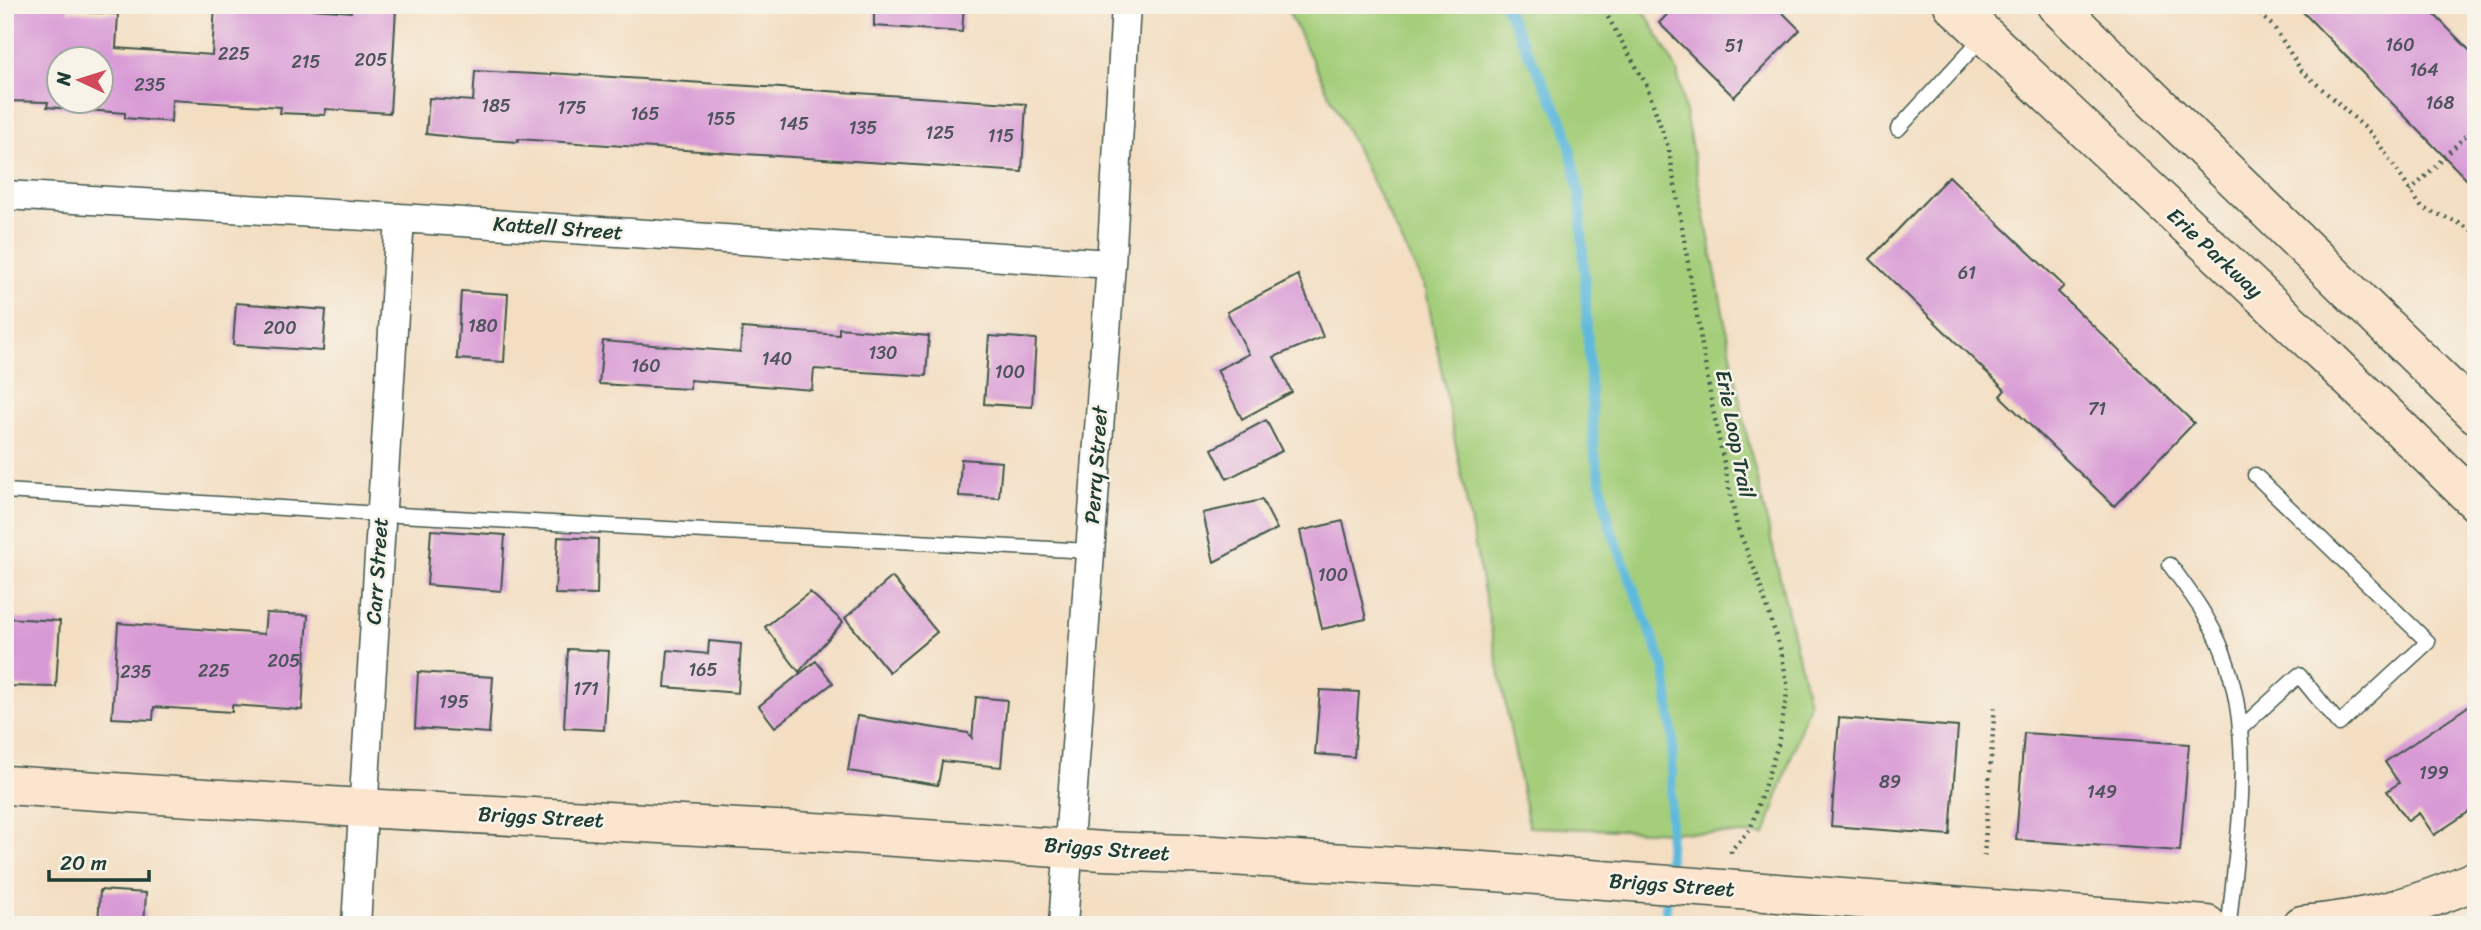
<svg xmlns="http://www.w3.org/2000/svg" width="2481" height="930" font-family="Sriracha,sans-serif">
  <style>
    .green { fill: #a4ce7a; stroke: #628657; stroke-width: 2 }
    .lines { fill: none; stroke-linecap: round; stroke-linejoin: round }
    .stream { stroke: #5eb9dc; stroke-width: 10 }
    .building { fill: #d89ad5; fill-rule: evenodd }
    .lane-casing { stroke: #3f5549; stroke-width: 17 }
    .street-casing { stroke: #3f5549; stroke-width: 31 }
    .secondary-casing { stroke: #3f5549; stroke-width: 41 }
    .path { stroke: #3f5549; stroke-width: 4.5; stroke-dasharray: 2 5; stroke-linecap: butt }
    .lane { stroke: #fff; stroke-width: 14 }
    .street { stroke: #fff; stroke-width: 28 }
    .secondary { stroke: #fce5cf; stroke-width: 38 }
    .labels { text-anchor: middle; stroke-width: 5; stroke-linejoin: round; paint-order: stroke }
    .number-label { font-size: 18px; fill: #4d545c }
    .street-label { font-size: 21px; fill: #1f3d34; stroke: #f7f3e8 }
  </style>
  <rect width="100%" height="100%" fill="#f7f3e8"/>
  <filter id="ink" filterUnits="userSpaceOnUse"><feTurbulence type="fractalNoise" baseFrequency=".0143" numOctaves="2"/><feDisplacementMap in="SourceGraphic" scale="14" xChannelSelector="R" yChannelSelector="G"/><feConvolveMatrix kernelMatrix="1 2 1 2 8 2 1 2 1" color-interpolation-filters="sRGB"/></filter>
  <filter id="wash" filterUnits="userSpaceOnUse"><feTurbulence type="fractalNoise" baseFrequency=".00686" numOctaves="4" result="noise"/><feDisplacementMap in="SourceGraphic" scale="28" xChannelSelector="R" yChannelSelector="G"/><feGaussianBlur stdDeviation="1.57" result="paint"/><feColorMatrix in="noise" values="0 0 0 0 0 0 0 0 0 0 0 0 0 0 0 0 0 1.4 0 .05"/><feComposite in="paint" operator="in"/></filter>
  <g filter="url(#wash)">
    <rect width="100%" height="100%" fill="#f3dec2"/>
    <!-- green -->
    <path class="green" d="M 1285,5 L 1641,5 L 1677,70 L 1745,427 L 1809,703 L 1765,835 L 1529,827 L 1426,290 Z"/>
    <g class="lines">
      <!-- stream -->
      <path class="stream" d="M 1504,5 L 1565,125 L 1580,196 L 1594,451 L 1610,527 L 1665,670 L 1673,739 L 1668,879
        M 1665,925 L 1667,894"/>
    </g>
    <g id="blocks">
      <!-- building -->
      <path class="building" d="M 5,5 L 69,5 L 68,11 L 118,14 L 116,48 L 212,55 L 215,5 L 260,5 L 351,12 L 351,6 L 396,9 L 390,113 L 326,109 L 325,115 L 280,113 L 281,107 L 172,100 L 171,122 L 125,118 L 125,113 L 47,107 L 48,102 L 5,101 ZM 60,60 L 102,60 L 102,102 L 60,102 Z
        M 874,5 L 964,5 L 962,32 L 874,26 Z
        M 1676,5 L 1775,5 L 1800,30 L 1734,97 L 1659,23 Z
        M 2296,5 L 2425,5 L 2476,57 L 2476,189 Z
        M 475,71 L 551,75 L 551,73 L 1026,104 L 1022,172 L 518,139 L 518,142 L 471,139 L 426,134 L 429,98 L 473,101 Z
        M 1949,176 L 2064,286 L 2058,292 L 2194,423 L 2114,506 L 2000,396 L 2005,390 L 1870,259 Z
        M 1298,275 L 1323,337 L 1274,357 L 1292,392 L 1242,419 L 1217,370 L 1249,354 L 1227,312 Z
        M 461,291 L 508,294 L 504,362 L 457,359 Z
        M 236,303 L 326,310 L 323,351 L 233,345 Z
        M 742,328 L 839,335 L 839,328 L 929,336 L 926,376 L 814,369 L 812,390 L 690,380 L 690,389 L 599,384 L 603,341 L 740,352 Z
        M 989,336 L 1036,339 L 1032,407 L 984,404 Z
        M 1266,420 L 1282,451 L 1227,479 L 1212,449 Z
        M 961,459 L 1002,462 L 999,498 L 959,496 Z
        M 1262,500 L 1277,529 L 1214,562 L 1203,513 Z
        M 1343,521 L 1366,619 L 1322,629 L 1300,531 Z
        M 431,530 L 505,535 L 501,591 L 427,585 Z
        M 558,537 L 598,539 L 597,595 L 555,594 Z
        M 892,577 L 937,632 L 889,672 L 845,618 Z
        M 810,592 L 843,622 L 799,672 L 765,627 Z
        M 266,613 L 308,615 L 302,710 L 232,705 L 232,712 L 154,707 L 153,720 L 112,718 L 118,623 L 264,634 Z
        M 5,618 L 60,621 L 56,687 L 5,686 Z
        M 709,641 L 741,644 L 738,693 L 665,687 L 668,650 L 708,654 Z
        M 568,649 L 609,651 L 604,730 L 564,728 Z
        M 816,661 L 833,683 L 775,727 L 759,706 Z
        M 418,672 L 493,677 L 489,733 L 415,728 Z
        M 1320,690 L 1359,692 L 1354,757 L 1315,754 Z
        M 976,697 L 1007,700 L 1001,767 L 942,761 L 938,785 L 848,771 L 857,716 L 968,733 L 972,738 Z
        M 2476,701 L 2476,807 L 2434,835 L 2419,813 L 2408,821 L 2387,791 L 2399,783 L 2385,762 Z
        M 1839,718 L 1958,727 L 1950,835 L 1831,826 Z
        M 2024,733 L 2189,744 L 2180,851 L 2016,840 Z
        M 100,890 L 146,893 L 144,925 L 98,925 Z"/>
    </g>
  </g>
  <g filter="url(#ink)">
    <use href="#blocks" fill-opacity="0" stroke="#3f5549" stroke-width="2"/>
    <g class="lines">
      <defs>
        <path id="lane" d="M 1898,129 L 1983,37
          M 5,491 L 380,514 L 1090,551
          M 2170,565 C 2190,592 2211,620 2223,652 C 2256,739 2237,835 2229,925
          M 2239,730 L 2299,675 L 2339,724 L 2428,642 L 2255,475"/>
        <path id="street" d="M 5,195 L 400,218 L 1111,264
          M 356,925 L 400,218
          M 1063,925 L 1111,264 L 1126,5"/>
        <path id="secondary" d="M 1953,5 L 2328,358 L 2476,502
          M 2056,5 L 2476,414
          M 5,785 L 361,808 L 850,834 L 1103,851 L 1213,855 L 1482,871 L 2207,925
          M 2302,925 C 2369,919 2414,907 2476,880"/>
      </defs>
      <!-- lane casing -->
      <use href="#lane" class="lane-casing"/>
      <!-- street casing -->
      <use href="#street" class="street-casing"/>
      <!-- secondary casing -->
      <use href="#secondary" class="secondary-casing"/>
      <!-- path -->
      <path class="path" d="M 1601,5 L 1646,84 L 1669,150 L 1712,405 L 1737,526 L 1757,576 L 1781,651 L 1788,688 L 1778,745 L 1750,830 L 1731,850 L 1731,854
        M 2249,5 L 2274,27 L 2301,70 L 2373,135 L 2422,208 L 2459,223 L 2476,233
        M 2410,192 L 2476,125
        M 1984,856 L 1995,703"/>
      <!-- lane -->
      <use href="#lane" class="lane"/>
      <!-- street -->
      <use href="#street" class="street"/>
      <!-- secondary -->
      <use href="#secondary" class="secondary"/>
    </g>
  </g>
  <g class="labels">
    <!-- number labels -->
    <g class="number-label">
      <text x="2400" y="51">160</text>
      <text x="1734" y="52">51</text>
      <text x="234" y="60">225</text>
      <text x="371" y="66">205</text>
      <text x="306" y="68">215</text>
      <text x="2424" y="76">164</text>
      <text x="150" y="91">235</text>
      <text x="2440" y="109">168</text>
      <text x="496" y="112">185</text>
      <text x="572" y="114">175</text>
      <text x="645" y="120">165</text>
      <text x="721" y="125">155</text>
      <text x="794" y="130">145</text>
      <text x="863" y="134">135</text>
      <text x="940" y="139">125</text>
      <text x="1001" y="142">115</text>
      <text x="1967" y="279">61</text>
      <text x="483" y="332">180</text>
      <text x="280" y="334">200</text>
      <text x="883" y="359">130</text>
      <text x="777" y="365">140</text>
      <text x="646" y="372">160</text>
      <text x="1010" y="378">100</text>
      <text x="2097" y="415">71</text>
      <text x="1333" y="581">100</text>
      <text x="284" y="667">205</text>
      <text x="703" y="676">165</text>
      <text x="214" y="677">225</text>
      <text x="136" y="678">235</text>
      <text x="586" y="695">171</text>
      <text x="454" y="708">195</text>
      <text x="2434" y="779">199</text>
      <text x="1890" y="788">89</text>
      <text x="2102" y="798">149</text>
    </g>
    <!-- street labels -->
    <g class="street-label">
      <text transform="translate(558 228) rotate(4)" y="7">Kattell Street</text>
      <text transform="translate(2215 253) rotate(43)" y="7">Erie Parkway</text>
      <text transform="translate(1735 434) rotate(79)" y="7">Erie Loop Trail</text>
      <text transform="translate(1096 465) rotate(-86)" y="7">Perry Street</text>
      <text transform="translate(377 571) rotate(-86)" y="7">Carr Street</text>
      <text transform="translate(541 817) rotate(3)" y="7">Briggs Street</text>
      <text transform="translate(1107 849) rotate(4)" y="7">Briggs Street</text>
      <text transform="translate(1672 885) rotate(4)" y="7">Briggs Street</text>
    </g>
  </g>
  <!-- margin -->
  <rect width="2481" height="930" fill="none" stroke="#f7f3e8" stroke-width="28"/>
  <!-- north arrow -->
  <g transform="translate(80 80) rotate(274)"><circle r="33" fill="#f7f3e8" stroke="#a1aaa0" stroke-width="2"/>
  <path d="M0-5L12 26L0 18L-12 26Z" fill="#d1495b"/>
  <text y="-10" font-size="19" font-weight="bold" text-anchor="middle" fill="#1f3d34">N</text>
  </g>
  <!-- scale -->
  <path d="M49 870v10h100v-10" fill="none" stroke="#1f3d34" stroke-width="3.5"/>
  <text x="60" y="870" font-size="21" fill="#1f3d34" stroke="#f7f3e8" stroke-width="5" paint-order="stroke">20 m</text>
</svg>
